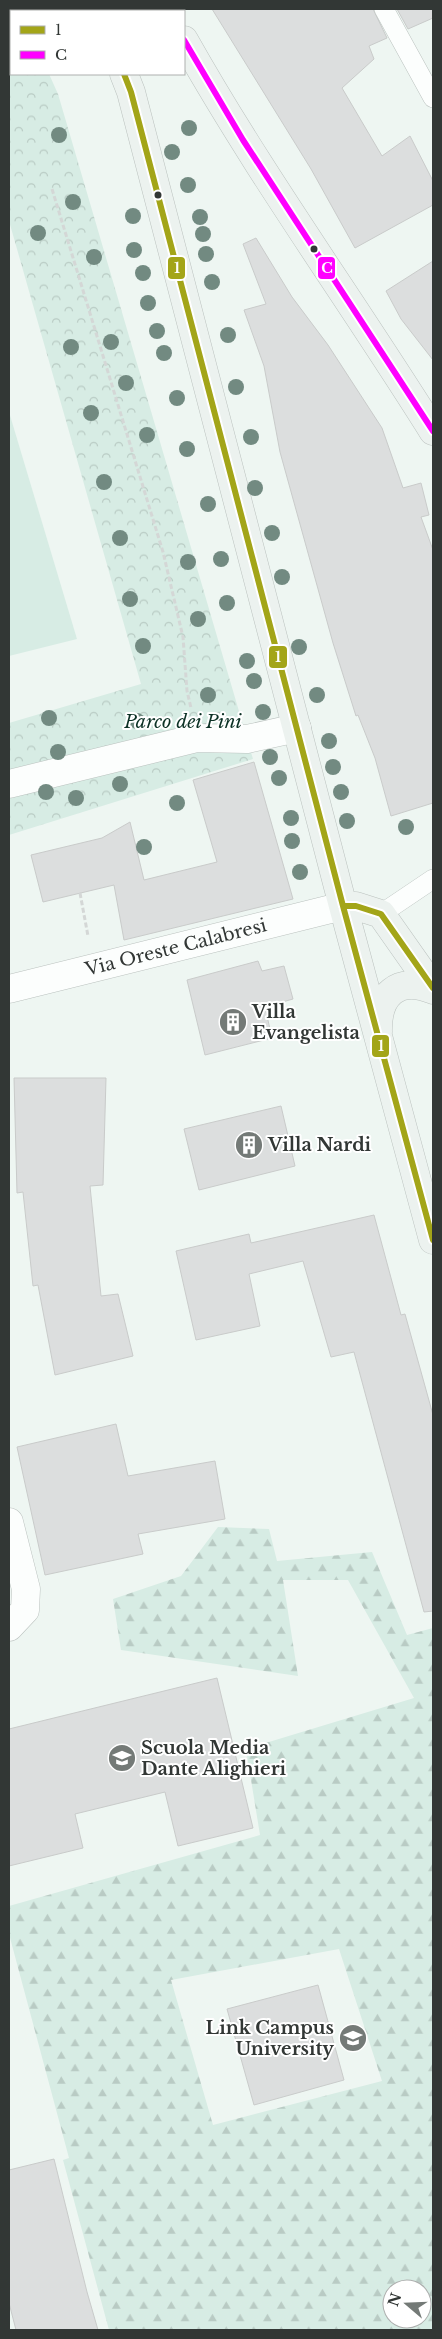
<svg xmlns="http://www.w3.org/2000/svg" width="442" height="2339" font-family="'Libre Baskerville',serif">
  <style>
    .forest { fill: url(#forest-firs); fill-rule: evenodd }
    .park { fill: url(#park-crowns) }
    .garden { fill: #d7ece4 }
    .building { fill: #dcdede; stroke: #c9cbca }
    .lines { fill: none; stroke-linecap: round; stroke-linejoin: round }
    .lane-casing { stroke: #bbc2bf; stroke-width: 20 }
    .street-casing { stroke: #bbc2bf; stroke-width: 29 }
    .secondary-casing { stroke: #bbc2bf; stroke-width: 29 }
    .path { stroke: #d4d7d6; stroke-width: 3; stroke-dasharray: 5 2.5; stroke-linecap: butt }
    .lane { stroke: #fcfefd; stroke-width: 19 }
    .street { stroke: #fcfefd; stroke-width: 28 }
    .secondary { stroke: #ecf2ef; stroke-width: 28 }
    .bus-1-casing { stroke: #fff; stroke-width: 10 }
    .bus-2-casing { stroke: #fff; stroke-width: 10 }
    .bus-1 { stroke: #a3a518; stroke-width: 6 }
    .bus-2 { stroke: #f0f; stroke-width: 6 }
    .tree { fill: #728a81 }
    .bus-dot { fill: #323735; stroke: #fff; stroke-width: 2 }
    .labels { text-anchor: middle; stroke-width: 4; stroke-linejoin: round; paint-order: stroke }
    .park-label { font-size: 18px; font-style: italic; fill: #0c3125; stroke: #fff }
    .street-label { font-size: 18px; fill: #323735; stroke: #fff }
    .poi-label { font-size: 18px; font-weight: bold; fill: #323735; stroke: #fff; text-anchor: start }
    .line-badge { stroke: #fff; stroke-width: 2 }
    .badge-label { font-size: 14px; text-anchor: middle; font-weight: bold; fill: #fff }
  </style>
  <defs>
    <pattern id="forest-firs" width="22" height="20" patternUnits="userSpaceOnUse" patternTransform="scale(1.25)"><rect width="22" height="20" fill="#d7ece4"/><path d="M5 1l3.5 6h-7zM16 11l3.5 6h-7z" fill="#b9cbc4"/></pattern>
    <pattern id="park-crowns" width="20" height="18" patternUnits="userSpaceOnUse" patternTransform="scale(1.25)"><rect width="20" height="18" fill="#d7ece4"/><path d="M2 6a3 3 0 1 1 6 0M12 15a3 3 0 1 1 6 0" fill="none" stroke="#b9cbc4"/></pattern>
  </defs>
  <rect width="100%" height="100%" fill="#eef6f2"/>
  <!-- forest -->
  <path class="forest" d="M 218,1527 L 269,1529 L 277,1561 L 372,1552 L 407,1635 L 433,1628 L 433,2330 L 109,2330 L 63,2160 L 69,2158 L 9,1934 L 9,1906 L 260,1835 L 246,1749 L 414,1698 L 348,1580 L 283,1580 L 298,1676 L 121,1650 L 113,1599 L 181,1576 ZM 339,1949 L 382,2081 L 213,2125 L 171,1980 ZM 392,2289 L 422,2289 L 422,2319 L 392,2319 Z"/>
  <!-- park -->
  <path class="park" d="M 11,55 L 11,74 L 49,74 L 58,94 L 253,759 L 9,835 L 9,723 L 141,684 L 9,221 L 9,56 Z"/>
  <!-- garden -->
  <path class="garden" d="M 9,412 L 77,639 L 9,656 Z"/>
  <!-- building -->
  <path class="building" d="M 212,9 L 373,9 L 387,38 L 369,46 L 374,59 L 342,88 L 382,156 L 410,136 L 433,181 L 433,205 L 355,248 L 311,169 Z
    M 397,9 L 433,9 L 433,18 L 408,29 Z
    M 256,238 L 292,297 L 328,345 L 382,428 L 403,488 L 421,483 L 429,515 L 421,517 L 433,550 L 433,803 L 391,816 L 375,758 L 358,715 L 356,716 L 333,643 L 280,452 L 264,366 L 244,310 L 266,304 L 243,244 Z
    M 433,261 L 433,360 L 401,319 L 386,291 Z
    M 254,762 L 293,899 L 124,940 L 114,885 L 43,902 L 31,855 L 102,838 L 130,822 L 144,880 L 217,862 L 193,780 Z
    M 258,961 L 262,971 L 284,966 L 293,999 L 265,1007 L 272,1038 L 205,1055 L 187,980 Z
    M 14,1078 L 106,1078 L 103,1185 L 90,1186 L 101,1296 L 118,1294 L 133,1356 L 55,1375 L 38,1285 L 33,1286 L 23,1192 L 17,1193 Z
    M 281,1106 L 295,1166 L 199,1190 L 184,1129 Z
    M 374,1215 L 401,1315 L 405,1314 L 433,1415 L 433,1611 L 424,1612 L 354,1352 L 331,1357 L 303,1261 L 249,1274 L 260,1326 L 196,1340 L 176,1251 L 249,1234 L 251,1243 Z
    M 116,1424 L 128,1476 L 215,1461 L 225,1519 L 138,1534 L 143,1554 L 45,1575 L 17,1447 Z
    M 217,1678 L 253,1828 L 178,1846 L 165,1792 L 75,1814 L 83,1848 L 9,1866 L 9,1729 Z
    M 318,1985 L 344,2080 L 254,2105 L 227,2009 Z
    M 54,2159 L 87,2292 L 98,2330 L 16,2330 L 9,2303 L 9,2170 Z"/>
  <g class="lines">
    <defs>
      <path id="lane" d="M 384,9 L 433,98
        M 381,914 L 433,879"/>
      <g id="street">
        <path d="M 9,784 L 197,738 L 247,739 L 297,728"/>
        <path id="s1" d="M 9,989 L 343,906"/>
        <path d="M 9,1522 L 26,1589 L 25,1610 L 9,1627"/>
      </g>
      <path id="secondary" d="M 96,9 L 97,11
        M 129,9 L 129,11
        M 166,9 L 167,11
        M 184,40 C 260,175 351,300 433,431
        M 124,74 L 131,92 L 343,906 L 433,1240
        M 343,906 L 356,906 L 381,914 L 433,988
        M 378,1032 C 377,995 398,975 433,990"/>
    </defs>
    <!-- lane casing -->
    <use href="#lane" class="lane-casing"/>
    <!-- street casing -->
    <use href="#street" class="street-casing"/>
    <!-- secondary casing -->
    <use href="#secondary" class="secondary-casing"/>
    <!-- path -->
    <path class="path" d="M 52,189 L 163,552 L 183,637 L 187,691 L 191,708
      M 80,893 L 88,936"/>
    <!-- lane -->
    <use href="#lane" class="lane"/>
    <!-- street -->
    <use href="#street" class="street"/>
    <!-- secondary -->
    <use href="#secondary" class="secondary"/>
    <defs>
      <path id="bus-1" d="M 124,74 L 131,92 L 343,906 L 433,1240
        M 343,906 L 356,906 L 381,914 L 433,988"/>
      <path id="bus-2" d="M 184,40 L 243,140 L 433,431"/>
    </defs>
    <!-- bus-1 casing -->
    <use href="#bus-1" class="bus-1-casing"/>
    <!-- bus-2 casing -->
    <use href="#bus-2" class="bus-2-casing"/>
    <!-- bus-1 -->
    <use href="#bus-1" class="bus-1"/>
    <!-- bus-2 -->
    <use href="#bus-2" class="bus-2"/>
  </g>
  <!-- trees -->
  <g class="tree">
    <circle cx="189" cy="128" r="8"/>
    <circle cx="59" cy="135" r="8"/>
    <circle cx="172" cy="152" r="8"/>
    <circle cx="188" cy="185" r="8"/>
    <circle cx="73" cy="202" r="8"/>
    <circle cx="133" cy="216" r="8"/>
    <circle cx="200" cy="217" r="8"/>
    <circle cx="38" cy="233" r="8"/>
    <circle cx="203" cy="234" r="8"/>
    <circle cx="134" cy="250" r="8"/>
    <circle cx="206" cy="254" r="8"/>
    <circle cx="94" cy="257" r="8"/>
    <circle cx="143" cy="273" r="8"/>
    <circle cx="212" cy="282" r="8"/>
    <circle cx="148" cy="303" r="8"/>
    <circle cx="157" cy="331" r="8"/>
    <circle cx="228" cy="335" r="8"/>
    <circle cx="111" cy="342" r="8"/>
    <circle cx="71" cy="347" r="8"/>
    <circle cx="164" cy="353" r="8"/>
    <circle cx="126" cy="383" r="8"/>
    <circle cx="236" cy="387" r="8"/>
    <circle cx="177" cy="398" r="8"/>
    <circle cx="91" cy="413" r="8"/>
    <circle cx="147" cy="435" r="8"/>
    <circle cx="251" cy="437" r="8"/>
    <circle cx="187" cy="449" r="8"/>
    <circle cx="104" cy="482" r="8"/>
    <circle cx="255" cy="488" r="8"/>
    <circle cx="208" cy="504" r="8"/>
    <circle cx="272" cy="533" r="8"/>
    <circle cx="120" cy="538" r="8"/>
    <circle cx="221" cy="559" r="8"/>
    <circle cx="188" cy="562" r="8"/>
    <circle cx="282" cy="577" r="8"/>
    <circle cx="130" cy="599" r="8"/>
    <circle cx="227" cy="603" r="8"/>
    <circle cx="198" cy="619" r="8"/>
    <circle cx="143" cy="646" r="8"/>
    <circle cx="299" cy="647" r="8"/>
    <circle cx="247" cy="661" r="8"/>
    <circle cx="254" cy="681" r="8"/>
    <circle cx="208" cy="695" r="8"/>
    <circle cx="317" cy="695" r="8"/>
    <circle cx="263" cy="712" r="8"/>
    <circle cx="49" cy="718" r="8"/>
    <circle cx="137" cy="721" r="8"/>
    <circle cx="329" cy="741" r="8"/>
    <circle cx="58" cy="752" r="8"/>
    <circle cx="270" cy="757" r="8"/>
    <circle cx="333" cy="767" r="8"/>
    <circle cx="279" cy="778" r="8"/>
    <circle cx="120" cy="784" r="8"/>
    <circle cx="46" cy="792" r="8"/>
    <circle cx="341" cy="792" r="8"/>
    <circle cx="76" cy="798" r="8"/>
    <circle cx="177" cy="803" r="8"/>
    <circle cx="291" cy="818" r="8"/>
    <circle cx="347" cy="821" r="8"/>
    <circle cx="406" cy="827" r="8"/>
    <circle cx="292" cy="841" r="8"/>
    <circle cx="144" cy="847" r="8"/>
    <circle cx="300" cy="872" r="8"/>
  </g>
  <!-- icons -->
  <defs>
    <symbol id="building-disc" viewBox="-11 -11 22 22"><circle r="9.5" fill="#747a77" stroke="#fff"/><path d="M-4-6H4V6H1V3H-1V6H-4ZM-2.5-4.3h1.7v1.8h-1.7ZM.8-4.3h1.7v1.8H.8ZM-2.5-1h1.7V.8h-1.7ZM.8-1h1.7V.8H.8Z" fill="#fff"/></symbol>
    <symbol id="school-disc" viewBox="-11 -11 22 22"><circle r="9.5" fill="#747a77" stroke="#fff"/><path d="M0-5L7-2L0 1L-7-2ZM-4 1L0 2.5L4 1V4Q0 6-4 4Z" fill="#fff"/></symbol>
    <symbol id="university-disc" viewBox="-11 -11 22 22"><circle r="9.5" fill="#747a77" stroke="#fff"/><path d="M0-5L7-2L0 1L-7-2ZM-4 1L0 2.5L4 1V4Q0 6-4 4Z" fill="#fff"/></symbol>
  </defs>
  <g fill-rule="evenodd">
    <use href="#building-disc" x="217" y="1006" width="32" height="32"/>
    <use href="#building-disc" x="233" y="1129" width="32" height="32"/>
    <use href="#school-disc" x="106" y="1742" width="32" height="32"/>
    <use href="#university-disc" x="337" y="2022" width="32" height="32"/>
  </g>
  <!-- markers -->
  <g class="bus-dot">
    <circle cx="158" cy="195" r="4.5"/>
    <circle cx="314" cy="249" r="4.5"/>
  </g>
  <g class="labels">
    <!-- park labels -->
    <g class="park-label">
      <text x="183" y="728">Parco dei Pini</text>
    </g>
    <!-- street labels -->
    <g class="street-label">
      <text dy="6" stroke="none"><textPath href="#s1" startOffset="172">Via Oreste Calabresi</textPath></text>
    </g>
    <!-- poi labels -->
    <g class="poi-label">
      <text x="252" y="1018">Villa<tspan x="252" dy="21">Evangelista</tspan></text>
      <text x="268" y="1151">Villa Nardi</text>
      <text x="141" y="1754">Scuola Media<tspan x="141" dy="21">Dante Alighieri</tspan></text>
      <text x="334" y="2034" text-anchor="end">Link Campus<tspan x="334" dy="21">University</tspan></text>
    </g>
  </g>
  <g class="line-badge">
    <rect x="167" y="256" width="19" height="24" rx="5" fill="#a3a518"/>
    <rect x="317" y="256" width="19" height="24" rx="5" fill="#f0f"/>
    <rect x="268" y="645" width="20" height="24" rx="5" fill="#a3a518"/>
    <rect x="371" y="1034" width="19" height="24" rx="5" fill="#a3a518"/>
  </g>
  <g class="badge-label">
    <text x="177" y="273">1</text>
    <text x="327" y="273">C</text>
    <text x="278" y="662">1</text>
    <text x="381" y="1051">1</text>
  </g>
  <!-- border -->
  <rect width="442" height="2339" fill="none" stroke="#323735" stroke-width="20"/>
  <!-- legend -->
  <rect x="10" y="10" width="175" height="65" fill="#ffffff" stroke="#adafae"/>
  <rect x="20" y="26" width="25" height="8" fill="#a3a518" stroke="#adafae"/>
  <text x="55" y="35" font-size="15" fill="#323735">1</text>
  <rect x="20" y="51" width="25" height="8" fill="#ff00ff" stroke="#adafae"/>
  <text x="55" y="60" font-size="15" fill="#323735">C</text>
  <!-- north arrow -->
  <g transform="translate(407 2304) rotate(289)"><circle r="24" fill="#ffffff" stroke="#adafae"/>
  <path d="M0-4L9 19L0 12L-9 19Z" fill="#747a77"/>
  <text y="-8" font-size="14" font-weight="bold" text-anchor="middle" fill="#323735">N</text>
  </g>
</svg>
